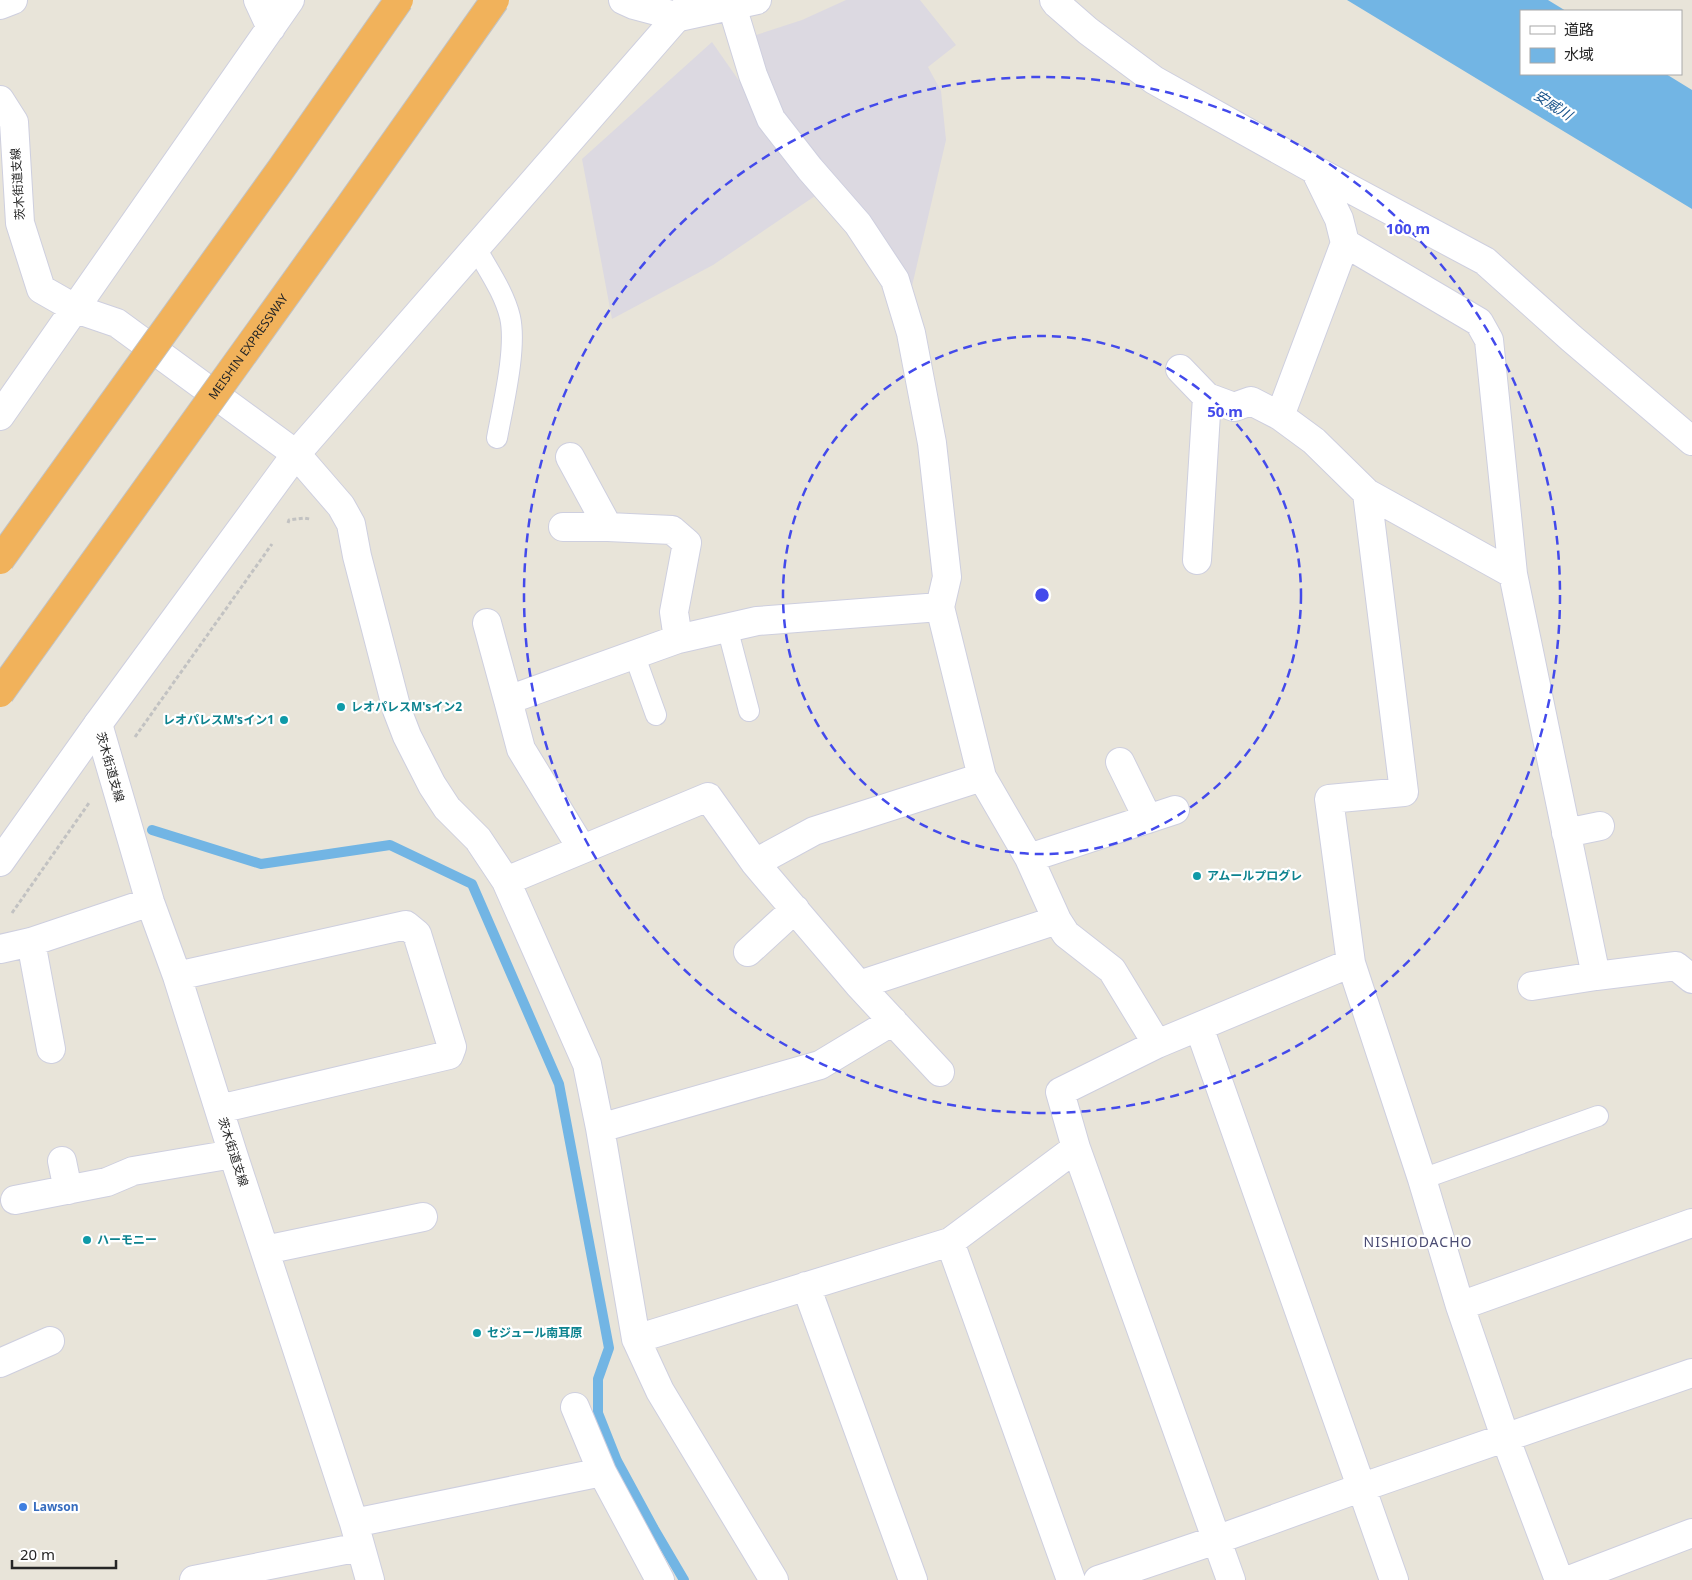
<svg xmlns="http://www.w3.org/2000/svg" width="1692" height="1580" font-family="'Noto Sans','Noto Sans JP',sans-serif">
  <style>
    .industrial { fill: #dcd9e1 }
    .water { fill: #72b5e4 }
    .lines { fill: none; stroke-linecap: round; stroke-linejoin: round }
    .stream { stroke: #72b5e4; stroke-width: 10 }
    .lane-casing { stroke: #cecfdf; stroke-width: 22 }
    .street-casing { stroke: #cecfdf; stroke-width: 30 }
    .secondary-casing { stroke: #cecfdf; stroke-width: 30 }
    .path { stroke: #c2c2c2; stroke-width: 3; stroke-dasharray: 4 2.5; stroke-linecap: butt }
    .lane { stroke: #fff; stroke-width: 20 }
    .street { stroke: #fff; stroke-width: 28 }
    .secondary { stroke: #fff; stroke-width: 28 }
    .highway-bridge-casing { stroke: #c2c2c2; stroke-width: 30; stroke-linecap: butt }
    .highway-bridge { stroke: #f1b25b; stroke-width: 28 }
    .ring { fill: none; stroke: #434aeb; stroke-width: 2.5; stroke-dasharray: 9 6 }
    .culture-dot { fill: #0f9aa8; stroke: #fff; stroke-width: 2 }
    .shop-dot { fill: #3f7fe0; stroke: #fff; stroke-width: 2 }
    .labels { text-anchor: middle; stroke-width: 4.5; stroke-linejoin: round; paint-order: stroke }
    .street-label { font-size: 12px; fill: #262626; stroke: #fff }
    .culture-label { font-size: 12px; font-weight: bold; fill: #0d838f; stroke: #fff; text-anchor: start }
    .shop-label { font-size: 12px; font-weight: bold; fill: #366cbe; stroke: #fff; text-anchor: start }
    .water-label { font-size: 14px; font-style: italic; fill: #17528a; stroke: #fff }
    .neighbourhood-label { font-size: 14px; letter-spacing: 1px; fill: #4b4c73; stroke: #fff }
    .centre { fill: #434aeb; stroke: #fff; stroke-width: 2.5 }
    .ring-label { font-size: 15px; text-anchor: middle; font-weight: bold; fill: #434aeb; stroke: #fff; stroke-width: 4.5; stroke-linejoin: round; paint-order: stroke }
  </style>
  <rect width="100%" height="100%" fill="#e8e4d9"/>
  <!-- industrial -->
  <path class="industrial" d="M 846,0 L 920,0 L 956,45 L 928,67 L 941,91 L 946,140 L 912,286 L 795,139 L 753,36 L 802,20 Z
    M 712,42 L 818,194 L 713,265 L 612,319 L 582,159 Z"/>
  <!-- water -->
  <path class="water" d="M 1347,0 L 1548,0 L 1566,11 L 1521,11 L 1521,74 L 1666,74 L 1692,90 L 1692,209 Z"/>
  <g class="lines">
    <!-- stream -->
    <path class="stream" d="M 152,830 L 261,864 L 390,845 L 472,884 L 559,1084 L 609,1348 L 598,1379 L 598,1413 L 617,1461 L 654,1529 L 684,1580"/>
    <defs>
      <path id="lane" d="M 476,248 C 488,270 504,292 510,317 C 517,348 503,405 497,438
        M 727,627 L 749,711
        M 634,654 L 656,715
        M 1422,1179 L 1598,1116"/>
      <path id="street" d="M 258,0 L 271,28
        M 623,0 L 634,5 L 679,17 L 757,0
        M 1054,0 L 1057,4 L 1088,31 L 1154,80 L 1315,170 L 1485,261 L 1571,338 L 1692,441
        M 0,5 L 13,0
        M 732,6 L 753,75 L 771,119 L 810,169 L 858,224 L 895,280 L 911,333 L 932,443 L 947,577 L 940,607
        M 0,100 L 14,122 L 20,223 L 41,289 L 76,309 L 117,323 L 296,454 L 341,506 L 351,524 L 357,556 L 397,710 L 407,736 L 432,785 L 447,808 L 478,839 L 506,881 L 587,1064 L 600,1128 L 636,1339 L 660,1391 L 774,1580
        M 1315,170 L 1339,219 L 1345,243 L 1280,416 L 1314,441 L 1367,493 L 1513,574 L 1596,976
        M 1345,243 L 1479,322 L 1489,340 L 1513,574
        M 1180,369 L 1207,397 L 1234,407 L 1251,401 L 1280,416
        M 0,416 L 290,0
        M 570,457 L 608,527 L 672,530 L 687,543 L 674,612 L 678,639
        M 563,527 L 608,527
        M 1197,560 L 1207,397
        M 487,623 L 508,700
        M 98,724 L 150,902 L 177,976 L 233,1154 L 354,1523 L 370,1580
        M 1120,762 L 1148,819
        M 1566,833 L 1600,826
        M 582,849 L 521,749 L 508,700 L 678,639 L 757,621 L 940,607 L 982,777
        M 1029,858 L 1175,810
        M 755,863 L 859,985 L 940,1072
        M 506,881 L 708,797 L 755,863 L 814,831 L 982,777 L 1029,858 L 1057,920 L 1066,934 L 1112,970 L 1157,1044
        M 31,942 L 51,1049
        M 0,949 L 31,942 L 150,902
        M 748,952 L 795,909
        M 1351,963 L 1329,799 L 1404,792 L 1367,493
        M 177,976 L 406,925 L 417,934 L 452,1047 L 449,1055 L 219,1109
        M 859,985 L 1057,920
        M 1532,986 L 1596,976 L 1676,966 L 1692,979
        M 1199,1027 L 1394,1580
        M 600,1128 L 820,1065 L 893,1021
        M 1076,1148 L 1231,1580
        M 62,1161 L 68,1190
        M 15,1200 L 107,1182 L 133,1171 L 233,1154
        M 950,1242 L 1071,1580
        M 265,1250 L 423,1217
        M 806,1286 L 913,1580
        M 1460,1306 L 1692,1223
        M 636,1339 L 950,1242 L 1076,1148 L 1060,1092 L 1157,1044 L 1351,963 L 1422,1179 L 1460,1306 L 1505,1437 L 1559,1580
        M 0,1363 L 50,1341
        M 575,1407 L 602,1472
        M 354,1523 L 602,1472 L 660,1580
        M 194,1580 L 360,1547
        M 1098,1580 L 1216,1540 L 1360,1488 L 1692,1373
        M 1569,1580 L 1692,1533"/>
      <path id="secondary" d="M 0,862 L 98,724 L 296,454 L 692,0"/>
    </defs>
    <!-- lane casing -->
    <use href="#lane" class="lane-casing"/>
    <!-- street casing -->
    <use href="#street" class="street-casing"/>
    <!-- secondary casing -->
    <use href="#secondary" class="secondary-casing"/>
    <!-- path -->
    <path class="path" d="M 288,523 L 289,520 L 304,518 L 310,519
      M 135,737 L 272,544
      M 12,913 L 89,803"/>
    <!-- lane -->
    <use href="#lane" class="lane"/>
    <!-- street -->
    <use href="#street" class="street"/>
    <!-- secondary -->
    <use href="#secondary" class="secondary"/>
    <defs>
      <g id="highway-bridge">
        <path d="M 0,560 L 281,169 L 399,0"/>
        <path id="s1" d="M 0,693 L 346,211 L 495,0"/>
      </g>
    </defs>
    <!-- highway-bridge casing -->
    <use href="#highway-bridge" class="highway-bridge-casing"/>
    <!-- highway-bridge -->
    <use href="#highway-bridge" class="highway-bridge"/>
  </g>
  <!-- distance rings -->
  <g class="ring">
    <circle cx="1042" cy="595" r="259"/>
    <circle cx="1042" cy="595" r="518"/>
  </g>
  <!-- markers -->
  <g class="culture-dot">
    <circle cx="341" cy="707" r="5"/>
    <circle cx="284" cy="720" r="5"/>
    <circle cx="1197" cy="876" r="5"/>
    <circle cx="87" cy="1240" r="5"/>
    <circle cx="477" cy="1333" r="5"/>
  </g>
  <circle class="shop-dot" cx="23" cy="1507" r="5"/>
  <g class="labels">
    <!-- street labels -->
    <g class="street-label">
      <text transform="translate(18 184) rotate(-94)" y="4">茨木街道支線</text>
      <text dy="4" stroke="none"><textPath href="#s1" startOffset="426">MEISHIN EXPRESSWAY</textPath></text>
      <text transform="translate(110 767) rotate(74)" y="4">茨木街道支線</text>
      <text transform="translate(233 1152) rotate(72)" y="4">茨木街道支線</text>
    </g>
    <!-- culture labels -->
    <g class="culture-label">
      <text x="351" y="711">レオパレスM'sイン2</text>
      <text x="274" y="724" text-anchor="end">レオパレスM'sイン1</text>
      <text x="1207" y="880">アムールプログレ</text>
      <text x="97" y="1244">ハーモニー</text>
      <text x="487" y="1337">セジュール南耳原</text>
    </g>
    <!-- shop labels -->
    <g class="shop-label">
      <text x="33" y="1511">Lawson</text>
    </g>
    <!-- water labels -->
    <g class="water-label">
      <text transform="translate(1553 105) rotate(33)" y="5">安威川</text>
    </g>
    <!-- neighbourhood labels -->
    <g class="neighbourhood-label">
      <text x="1418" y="1247">NISHIODACHO</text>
    </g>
  </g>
  <circle cx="1042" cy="595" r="8" class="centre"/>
  <g class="ring-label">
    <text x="1408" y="234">100 m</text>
    <text x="1225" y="417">50 m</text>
  </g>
  <!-- legend -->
  <rect x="1520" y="10" width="162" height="65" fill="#ffffff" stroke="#a8a8a8"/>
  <rect x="1530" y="26" width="25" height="8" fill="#ffffff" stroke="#a8a8a8"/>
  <text x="1564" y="35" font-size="15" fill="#262626">道路</text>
  <rect x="1530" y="48" width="25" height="15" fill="#72b5e4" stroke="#a8a8a8"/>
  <text x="1564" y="60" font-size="15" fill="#262626">水域</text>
  <!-- scale -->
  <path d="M12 1560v8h104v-8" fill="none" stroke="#262626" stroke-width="2.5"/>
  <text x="20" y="1560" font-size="15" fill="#262626" stroke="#ffffff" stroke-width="4" paint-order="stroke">20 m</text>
</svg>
